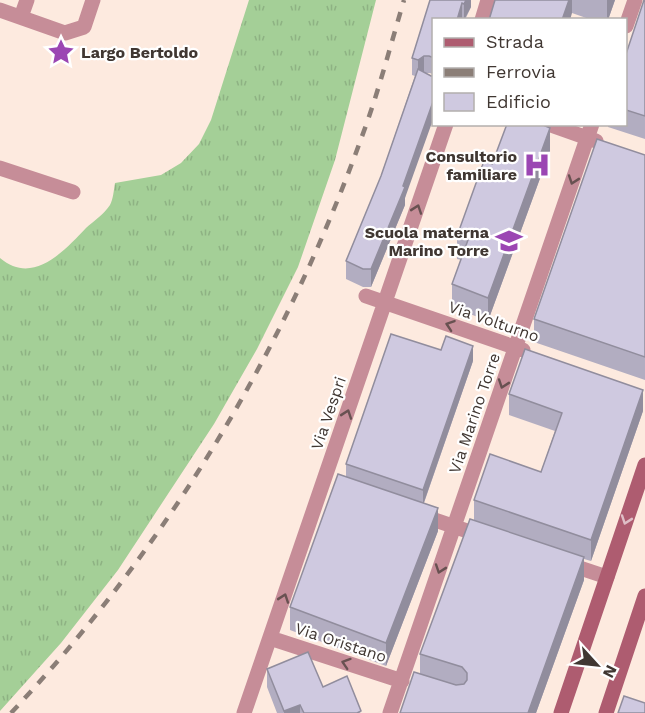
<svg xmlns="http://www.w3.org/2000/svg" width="645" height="713" font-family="'Work Sans',sans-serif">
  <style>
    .grass { fill: url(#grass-tufts) }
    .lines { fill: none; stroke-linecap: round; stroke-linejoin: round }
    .minor { stroke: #c68d98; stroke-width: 15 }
    .secondary { stroke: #ae5c70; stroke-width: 15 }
    .rail { stroke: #8b7e77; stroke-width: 4.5; stroke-dasharray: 10 10; stroke-linecap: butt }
    .wall { fill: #b2adc1 }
    .shaded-wall { fill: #918d9d }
    .building { fill: #cfc9e0; stroke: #918d9d; stroke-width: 1.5 }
    .oneway { stroke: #685151 }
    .oneway2 { stroke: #dfbec6 }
    .labels { text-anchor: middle; stroke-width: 4.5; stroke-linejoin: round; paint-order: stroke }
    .poi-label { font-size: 16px; font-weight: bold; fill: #403732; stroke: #fff; text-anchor: end }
    .street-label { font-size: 16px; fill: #403732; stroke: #fff }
  </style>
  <defs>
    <pattern id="grass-tufts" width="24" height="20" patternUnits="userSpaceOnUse" patternTransform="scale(1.5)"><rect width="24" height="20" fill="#a4cf97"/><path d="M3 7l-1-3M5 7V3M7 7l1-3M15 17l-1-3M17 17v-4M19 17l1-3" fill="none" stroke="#8eb283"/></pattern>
  </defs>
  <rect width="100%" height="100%" fill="#fdeadf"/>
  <!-- grass -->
  <path class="grass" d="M 249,0 L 376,0 L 335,160 L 298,267 L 257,349 L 214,424 L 118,570 L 61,643 L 0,711 L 0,258 C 33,286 64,251 86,228 C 94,221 104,214 110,205 C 113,200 114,189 115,183 L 161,175 L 181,163 L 199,144 L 211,120 Z"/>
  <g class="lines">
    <!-- minor -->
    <path class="minor" d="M 0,10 L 65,33 L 84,27 L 93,0
      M 21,17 L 27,0
      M 482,20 L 488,0
      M 626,26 L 635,0
      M 548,124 L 596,141
      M 0,168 L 73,192
      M 366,296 L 523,350
      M 420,515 L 485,537
      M 565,563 L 607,577
      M 270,638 L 402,681
      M 244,713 L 446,124
      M 390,713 L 592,124"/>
    <!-- secondary -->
    <path class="secondary" d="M 561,713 L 645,465
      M 606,713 L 645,596"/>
    <!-- rail -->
    <path class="rail" d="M 11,713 C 166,548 284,352 361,139 C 378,94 390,47 404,0"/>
  </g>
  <!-- wall -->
  <path class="wall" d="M 430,0 L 471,0 L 471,7 L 465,20 L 434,20 L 434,74 L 429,73 L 424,73 L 405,198 L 405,205 L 371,287 L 363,287 L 346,279 L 346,261 L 381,176 L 415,76 L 412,75 L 412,58 Z
    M 495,0 L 615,0 L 608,20 L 592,20 L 572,13 Z
    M 645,0 L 645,139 L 608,127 L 608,124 L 626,124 L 626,54 Z
    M 550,151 L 488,321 L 452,307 L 452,284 L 461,260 L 457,259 L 457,236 L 492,164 Z
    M 645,155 L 645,380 L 534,342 L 534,319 Z
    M 473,361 L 424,503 L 438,531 L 386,666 L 290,630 L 290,607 L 346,477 L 346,464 Z
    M 509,394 L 643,411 L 591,561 L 584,559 L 584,580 L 536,713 L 400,713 L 420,674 L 420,654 L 474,520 L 474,500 L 541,472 L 555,431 L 509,415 Z
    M 267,669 L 323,687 L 361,713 L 277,713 L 267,687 Z"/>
  <!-- shaded-wall -->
  <path class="shaded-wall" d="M 466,0 L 471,0 L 471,7 L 464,20 L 464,4 Z
    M 569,0 L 572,0 L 572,13 L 570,20 L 562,20 Z
    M 607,0 L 615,0 L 608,20 L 607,20 Z
    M 462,3 L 462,20 L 457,20 Z
    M 424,56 L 424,73 L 418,77 L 418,60 Z
    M 434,99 L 434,117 L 405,198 L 405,205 L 371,287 L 371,269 L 403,186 Z
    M 550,128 L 550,151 L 488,321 L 488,298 Z
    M 473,346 L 473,361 L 423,505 L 423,490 Z
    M 643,390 L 643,411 L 591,561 L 591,540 Z
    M 438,508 L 438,531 L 386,666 L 386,643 Z
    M 584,557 L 584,580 L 536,713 L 528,713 Z
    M 300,705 L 300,713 L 284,713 L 284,711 Z"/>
  <!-- building -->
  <path class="building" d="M 430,0 L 466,0 L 464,4 L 462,3 L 457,20 L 434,20 L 434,58 L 429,56 L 424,56 L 418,60 L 412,58 Z
    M 495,0 L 569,0 L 562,20 L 489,20 Z
    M 644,0 L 645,0 L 645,116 L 626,110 L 626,54 Z
    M 418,69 L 431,76 L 434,76 L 434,99 L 403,186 L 405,187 L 371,269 L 363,269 L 346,261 L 381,176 Z
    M 507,124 L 541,124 L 550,128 L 488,298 L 452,284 L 468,240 L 457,236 L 484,161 L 492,164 Z
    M 597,139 L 645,155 L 645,357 L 534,319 Z
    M 391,334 L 441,350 L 446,336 L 473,346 L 423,490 L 346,464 Z
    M 525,349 L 643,390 L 591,540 L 474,500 L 490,454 L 541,472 L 562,413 L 509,394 Z
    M 338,474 L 438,508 L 386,643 L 290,607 Z
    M 470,519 L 584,557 L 528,713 L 400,713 L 414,672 L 456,685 L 464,684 L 467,680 L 467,673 L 462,667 L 420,654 Z
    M 308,652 L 323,687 L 347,676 L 361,711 L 357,713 L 304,713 L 300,705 L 284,711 L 267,669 Z
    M 624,696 L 645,703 L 645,713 L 618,713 Z"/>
  <!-- one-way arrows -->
  <defs><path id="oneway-chevron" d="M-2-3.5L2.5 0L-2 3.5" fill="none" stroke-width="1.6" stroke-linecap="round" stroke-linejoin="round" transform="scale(1.5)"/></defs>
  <g class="oneway">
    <use href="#oneway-chevron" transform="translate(573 180) rotate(109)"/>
    <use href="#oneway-chevron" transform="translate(417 209) rotate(-71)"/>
    <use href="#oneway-chevron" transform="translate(450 325) rotate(-161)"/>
    <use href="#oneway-chevron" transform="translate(503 384) rotate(109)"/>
    <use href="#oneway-chevron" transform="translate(347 414) rotate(-71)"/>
    <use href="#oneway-chevron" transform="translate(440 569) rotate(109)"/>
    <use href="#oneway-chevron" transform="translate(284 598) rotate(-71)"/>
    <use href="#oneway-chevron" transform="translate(346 663) rotate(-162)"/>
  </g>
  <use class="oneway2" href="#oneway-chevron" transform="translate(626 520) rotate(109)"/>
  <!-- icons -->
  <defs>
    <symbol id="sight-bare" viewBox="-9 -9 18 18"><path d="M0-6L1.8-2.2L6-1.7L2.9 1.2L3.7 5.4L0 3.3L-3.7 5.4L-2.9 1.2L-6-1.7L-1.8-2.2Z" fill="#9b46b3" stroke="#fff" stroke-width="2.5" paint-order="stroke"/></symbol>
    <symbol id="hospital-bare" viewBox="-9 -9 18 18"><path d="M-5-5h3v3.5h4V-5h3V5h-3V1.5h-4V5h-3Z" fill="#9b46b3" stroke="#fff" stroke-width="2.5" paint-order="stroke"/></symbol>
    <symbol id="school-bare" viewBox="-9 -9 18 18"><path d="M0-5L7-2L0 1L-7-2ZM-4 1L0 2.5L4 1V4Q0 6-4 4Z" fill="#9b46b3" stroke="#fff" stroke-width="2.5" paint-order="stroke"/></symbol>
  </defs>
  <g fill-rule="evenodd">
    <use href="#sight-bare" x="42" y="33" width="38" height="38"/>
    <use href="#hospital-bare" x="518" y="146" width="38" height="38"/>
    <use href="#school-bare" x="490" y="222" width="38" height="38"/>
  </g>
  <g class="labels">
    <!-- poi labels -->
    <g class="poi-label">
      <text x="81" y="58" text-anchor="start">Largo Bertoldo</text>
      <text x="517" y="162">Consultorio<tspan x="517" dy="18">familiare</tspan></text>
      <text x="489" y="238">Scuola materna<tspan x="489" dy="18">Marino Torre</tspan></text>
    </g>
    <!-- street labels -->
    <g class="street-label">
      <text transform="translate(494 321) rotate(19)" y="6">Via Volturno</text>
      <text transform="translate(328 413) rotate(-71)" y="6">Via Vespri</text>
      <text transform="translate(474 413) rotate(-71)" y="6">Via Marino Torre</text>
      <text transform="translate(341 642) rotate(18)" y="6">Via Oristano</text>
    </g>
  </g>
  <!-- legend -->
  <rect x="432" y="18" width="195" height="108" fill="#ffffff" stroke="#b3afad" stroke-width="1.5"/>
  <rect x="444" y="38" width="30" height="9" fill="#ae5c70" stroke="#b3afad" stroke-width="1.5"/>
  <text x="486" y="48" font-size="18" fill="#403732">Strada</text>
  <rect x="444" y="68" width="30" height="9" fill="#8b7e77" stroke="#b3afad" stroke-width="1.5"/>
  <text x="486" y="78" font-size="18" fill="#403732">Ferrovia</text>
  <rect x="444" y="93" width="30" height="18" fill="#cfc9e0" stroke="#b3afad" stroke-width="1.5"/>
  <text x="486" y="108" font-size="18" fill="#403732">Edificio</text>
  <!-- north arrow -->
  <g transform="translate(597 665) rotate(117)" stroke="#ffffff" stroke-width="4.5" paint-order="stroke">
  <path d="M0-4.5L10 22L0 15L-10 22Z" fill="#403732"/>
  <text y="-9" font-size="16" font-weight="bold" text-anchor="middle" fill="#403732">N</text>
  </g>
</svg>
